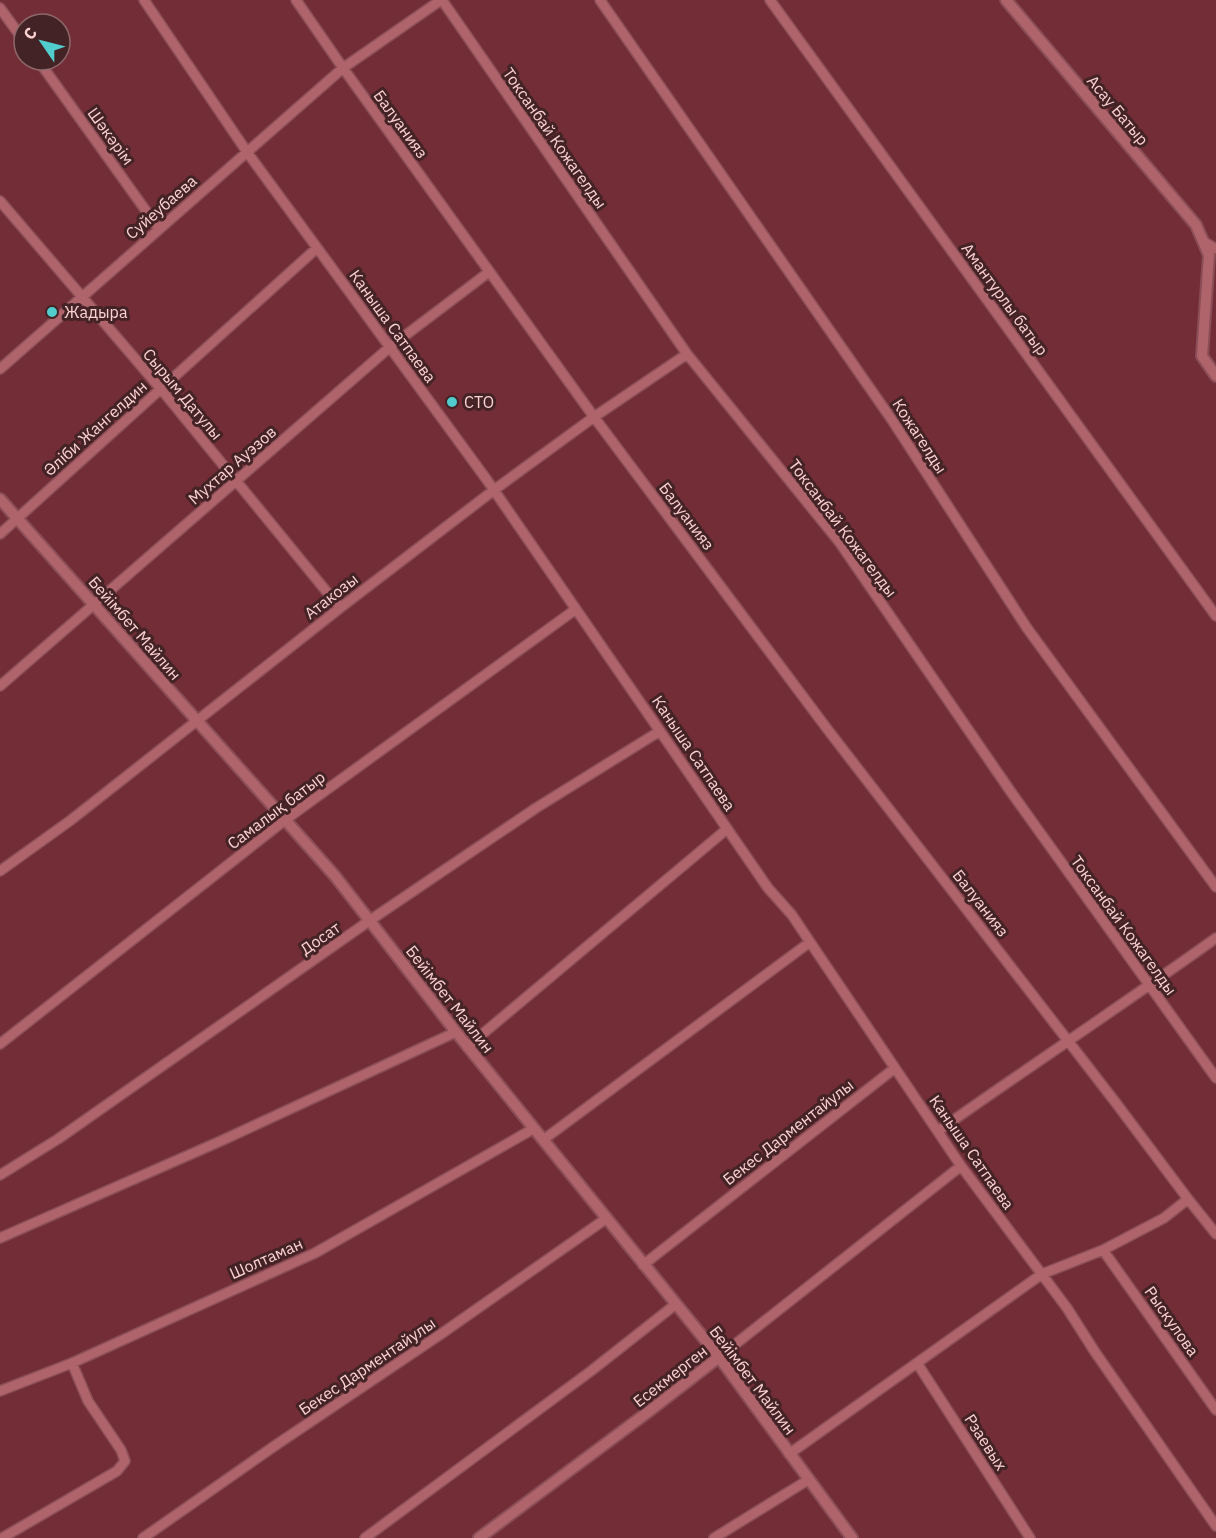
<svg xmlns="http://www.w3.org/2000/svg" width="1216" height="1538" font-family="'IBM Plex Sans',sans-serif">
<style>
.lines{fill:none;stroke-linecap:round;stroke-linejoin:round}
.minor-casing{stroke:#8a4e57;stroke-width:12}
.tertiary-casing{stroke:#8a4e57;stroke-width:14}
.minor{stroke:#af636a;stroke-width:9}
.tertiary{stroke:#af636a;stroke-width:10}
.poi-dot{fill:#52cdcd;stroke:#432325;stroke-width:2}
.labels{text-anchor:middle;stroke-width:6;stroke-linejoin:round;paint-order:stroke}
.street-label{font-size:16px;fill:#fdd2d3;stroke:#432325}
.poi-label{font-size:16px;fill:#fdd2d3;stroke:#432325;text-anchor:start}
</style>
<rect width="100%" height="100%" fill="#722d36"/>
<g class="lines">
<g class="minor-casing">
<path id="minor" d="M144,0L247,152L487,480L768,888L792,915L810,942L961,1166L1067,1308L1095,1352L1216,1526
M296,0L343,68L594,417L828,730L1116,1103L1188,1199L1164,1218L1103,1250L1042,1274L789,1454
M442,0L687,354L840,543L1011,792L1216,1078
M600,0L892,420L1027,628L1216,887
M770,0L1216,616
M0,8L24,41
M38,60L159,229
M0,201L161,389L340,608
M1203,241L1216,249
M0,369L343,68L441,0
M0,534L317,248
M0,686L390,347L489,272
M0,871L71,820L340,608L494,490L594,417L687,354
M0,1044L285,820L576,609
M467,1047L727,829
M938,1131C1030,1066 1124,1004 1216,938
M543,1140L810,942
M0,1175L58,1139L369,921L536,808L660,731
M1188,1199L1216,1234
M0,1238L223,1140L456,1032
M1103,1250L1216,1410
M643,1265L895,1068
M719,1357L961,1166
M917,1363L1030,1538
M0,1391L72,1363L315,1253L533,1129
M2,1538L117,1471L125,1461L121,1450L88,1401L72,1363
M143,1538L273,1447L441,1334L607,1218
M365,1538L591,1371L676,1304
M714,1538L808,1480"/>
</g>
<g class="tertiary-casing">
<path id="tertiary" d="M1006,0L1196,225L1209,255L1202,356L1216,376
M0,499L335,876L456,1032L719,1357L852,1538
M479,1538L648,1412L719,1357"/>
</g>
<use href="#minor" class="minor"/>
<use href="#tertiary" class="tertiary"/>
</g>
<g class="poi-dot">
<circle cx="52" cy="312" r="6"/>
<circle cx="452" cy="402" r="6"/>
</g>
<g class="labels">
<g class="street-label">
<text transform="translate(1118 110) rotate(50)" y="6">Асау Батыр</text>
<text transform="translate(401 124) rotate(54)" y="6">Балуанияз</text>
<text transform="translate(111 136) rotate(54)" y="6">Шәкәрім</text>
<text transform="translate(555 138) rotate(55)" y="6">Токсанбай Кожагелды</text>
<text transform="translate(161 207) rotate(-41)" y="6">Суйеубаева</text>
<text transform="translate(1005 299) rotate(54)" y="6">Амантурлы батыр</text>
<text transform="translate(393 326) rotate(54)" y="6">Каныша Сатпаева</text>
<text transform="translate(183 394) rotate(50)" y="6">Сырым Датулы</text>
<text transform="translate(95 428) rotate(-42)" y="6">Әліби Жангелдин</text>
<text transform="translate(920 436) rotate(57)" y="6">Кожагелды</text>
<text transform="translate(232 465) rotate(-41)" y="6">Мухтар Ауэзов</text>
<text transform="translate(687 516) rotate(53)" y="6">Балуанияз</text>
<text transform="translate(843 528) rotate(53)" y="6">Токсанбай Кожагелды</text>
<text transform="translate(331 596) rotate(-38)" y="6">Атакозы</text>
<text transform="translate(135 628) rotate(49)" y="6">Бейімбет Майлин</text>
<text transform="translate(694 753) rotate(56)" y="6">Каныша Сатпаева</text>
<text transform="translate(276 810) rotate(-37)" y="6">Самалық батыр</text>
<text transform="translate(981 903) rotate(52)" y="6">Балуанияз</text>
<text transform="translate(1124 925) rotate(54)" y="6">Токсанбай Кожагелды</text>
<text transform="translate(320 938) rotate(-35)" y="6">Досат</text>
<text transform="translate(450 999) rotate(52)" y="6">Бейімбет Майлин</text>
<text transform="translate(788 1132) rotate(-38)" y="6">Бекес Дарментайулы</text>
<text transform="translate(972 1152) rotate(55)" y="6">Каныша Сатпаева</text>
<text transform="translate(266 1258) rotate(-24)" y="6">Шолтаман</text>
<text transform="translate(1172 1321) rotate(55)" y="6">Рыскулова</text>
<text transform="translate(367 1366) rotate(-34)" y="6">Бекес Дарментайулы</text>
<text transform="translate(670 1376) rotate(-38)" y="6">Eсекмерген</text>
<text transform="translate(753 1380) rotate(53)" y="6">Бейімбет Майлин</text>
<text transform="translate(986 1442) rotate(57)" y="6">Рзаевых</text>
</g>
<g class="poi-label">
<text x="64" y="318">Жадыра</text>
<text x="464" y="408">CTO</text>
</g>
</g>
<g transform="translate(42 42) rotate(305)"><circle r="28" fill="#432325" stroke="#8d696b" stroke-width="1.5"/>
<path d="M0-4.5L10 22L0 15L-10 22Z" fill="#52cdcd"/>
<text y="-9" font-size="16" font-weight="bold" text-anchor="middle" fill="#fdd2d3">С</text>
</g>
</svg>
